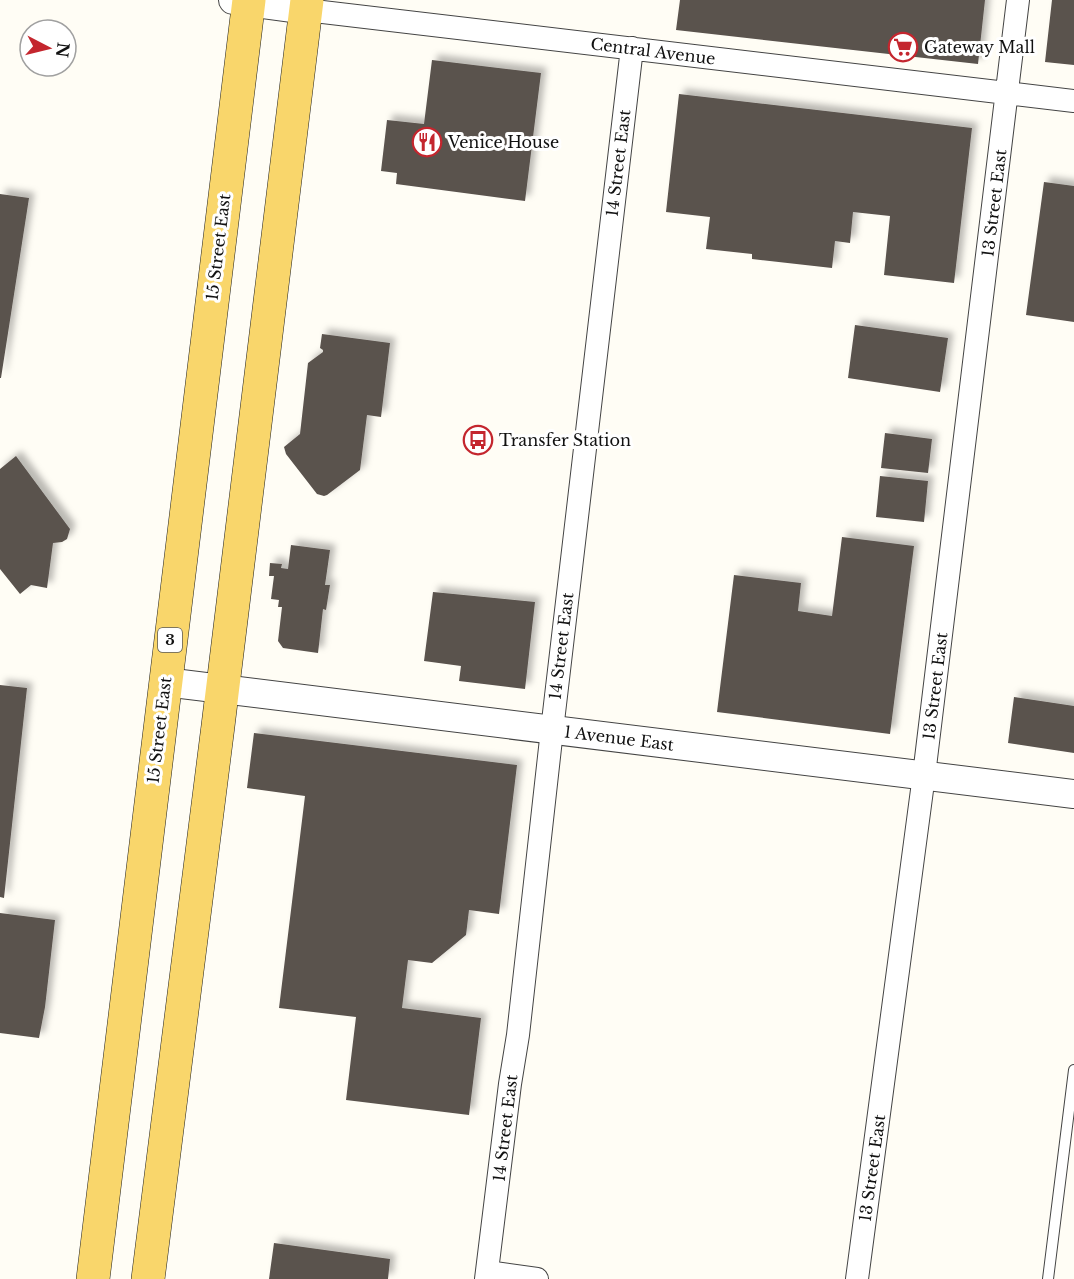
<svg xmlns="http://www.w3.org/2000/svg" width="1074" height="1279" font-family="'Libre Baskerville',serif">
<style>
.building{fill:#5a524d;filter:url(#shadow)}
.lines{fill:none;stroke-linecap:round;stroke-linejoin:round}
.service-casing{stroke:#444;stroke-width:12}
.minor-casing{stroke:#444;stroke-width:24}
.tertiary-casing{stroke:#444;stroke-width:30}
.primary-casing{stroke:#222;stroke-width:34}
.service{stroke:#fff;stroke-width:10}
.minor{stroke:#fff;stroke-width:22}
.tertiary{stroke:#fff;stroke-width:28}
.primary{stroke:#f9d66b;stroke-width:33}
.labels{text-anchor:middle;stroke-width:6;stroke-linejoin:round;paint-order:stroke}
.shield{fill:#fff;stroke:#585858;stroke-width:1.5}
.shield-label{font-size:15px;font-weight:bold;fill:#111}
.poi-label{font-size:16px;fill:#111;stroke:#fff;text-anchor:start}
.street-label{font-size:16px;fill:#111;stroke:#fff}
</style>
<defs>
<filter id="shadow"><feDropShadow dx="5.5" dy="-5.5" stdDeviation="3" flood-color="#0004"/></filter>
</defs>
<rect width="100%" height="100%" fill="#fffdf5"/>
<path class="building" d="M680,0H985L978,64L676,30Z
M1052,0H1074V65L1045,62Z
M432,60L541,73L525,201L396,184L397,173L381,171L387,120L424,124Z
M679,94L972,128L954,283L884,275L890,216L853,212L850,243L835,241L832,268L752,259V254L706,249L710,217L666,212Z
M1044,182L1074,186V322L1026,315Z
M0,194L29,198L1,378H0Z
M855,325L948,338L940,392L848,378Z
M322,334L390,343L381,417L367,415L360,470L327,495L324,496L317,494L286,454L284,447L300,434L308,363L323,352V350L320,348Z
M885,433L932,439L928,473L881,468Z
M16,456L70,529L67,539L62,542L53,543L47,588L31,585L20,594L0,569V469Z
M880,476L928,481L924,522L876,517Z
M842,537L914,546L890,734L717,712L734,575L801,583L798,611L832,616Z
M291,545L330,550L325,585H330L326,610L323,609L318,653L283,648L278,641L282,607H278L279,600L271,599L274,576H269L270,563L282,564L281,568L288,569Z
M433,592L535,602L525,689L459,681L461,666L424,661Z
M0,685L27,688L4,898L0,897Z
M1014,697L1074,706V753L1008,743Z
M254,733L517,765L499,914L469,910L466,935L432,963L408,960L402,1008L481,1018L469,1115L346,1100L356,1017L279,1008L305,796L247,788Z
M0,913L55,920L45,1007L39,1038L0,1033Z
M274,1243L390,1259L388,1279H269Z"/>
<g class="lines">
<g class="service-casing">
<path id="service" d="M1048,1279L1074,1070"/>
</g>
<g class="minor-casing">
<path id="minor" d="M306,10L1074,101
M487,1272L537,1279
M486,1279L510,1084L518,1035L552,730L632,48
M857,1279L924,775L1018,0"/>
</g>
<g class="tertiary-casing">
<path id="tertiary" d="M233,0L306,10
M165,682L1074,794"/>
</g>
<g class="primary-casing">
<path id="primary" d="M93,1279L249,0
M148,1279L218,726L307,0"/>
</g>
<use href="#service" class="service"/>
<use href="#minor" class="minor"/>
<use href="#tertiary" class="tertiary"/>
<use href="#primary" class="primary"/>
</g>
<defs>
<g id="supermarket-ring" transform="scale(1.5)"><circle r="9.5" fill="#fff" stroke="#c4262e" stroke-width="1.5"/><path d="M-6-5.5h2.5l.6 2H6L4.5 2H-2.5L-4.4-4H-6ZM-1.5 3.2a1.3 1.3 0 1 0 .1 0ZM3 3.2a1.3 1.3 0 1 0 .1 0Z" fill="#c4262e"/></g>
<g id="restaurant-ring" transform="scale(1.5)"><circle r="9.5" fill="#fff" stroke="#c4262e" stroke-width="1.5"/><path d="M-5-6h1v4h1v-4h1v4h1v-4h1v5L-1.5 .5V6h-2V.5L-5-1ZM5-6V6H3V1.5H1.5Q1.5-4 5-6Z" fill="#c4262e"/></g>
<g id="bus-ring" transform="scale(1.5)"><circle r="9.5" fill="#fff" stroke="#c4262e" stroke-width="1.5"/><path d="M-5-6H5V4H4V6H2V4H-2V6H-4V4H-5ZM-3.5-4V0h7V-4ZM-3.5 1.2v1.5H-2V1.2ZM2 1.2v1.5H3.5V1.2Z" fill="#c4262e"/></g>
</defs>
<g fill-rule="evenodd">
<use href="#supermarket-ring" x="903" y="47"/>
<use href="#restaurant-ring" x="427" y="142"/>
<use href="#bus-ring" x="478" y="440"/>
</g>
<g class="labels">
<rect class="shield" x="158" y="628" width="24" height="24" rx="4.5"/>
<g class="shield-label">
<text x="170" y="645">3</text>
</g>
<g class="poi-label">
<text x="924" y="53">Gateway Mall</text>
<text x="448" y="148">Venice House</text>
<text x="499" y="446">Transfer Station</text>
</g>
<g class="street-label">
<text transform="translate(653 51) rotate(7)" y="6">Central Avenue</text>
<text transform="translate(618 163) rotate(-83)" y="6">14 Street East</text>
<text transform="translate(994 203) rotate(-83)" y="6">13 Street East</text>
<text transform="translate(218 247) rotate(-83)" y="6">15 Street East</text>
<text transform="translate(561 646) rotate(-83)" y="6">14 Street East</text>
<text transform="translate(935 686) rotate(-83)" y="6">13 Street East</text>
<text transform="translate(159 730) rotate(-83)" y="6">15 Street East</text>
<text transform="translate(619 738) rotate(7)" y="6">1 Avenue East</text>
<text transform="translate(505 1128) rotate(-83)" y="6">14 Street East</text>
<text transform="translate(872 1168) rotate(-82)" y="6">13 Street East</text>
</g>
</g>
<g transform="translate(48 48) rotate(97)"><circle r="28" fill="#ffffff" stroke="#a0a0a0" stroke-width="1.5"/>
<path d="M0-4.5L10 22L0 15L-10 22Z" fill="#c4262e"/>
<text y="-9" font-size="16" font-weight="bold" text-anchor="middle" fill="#111111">N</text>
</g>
</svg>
